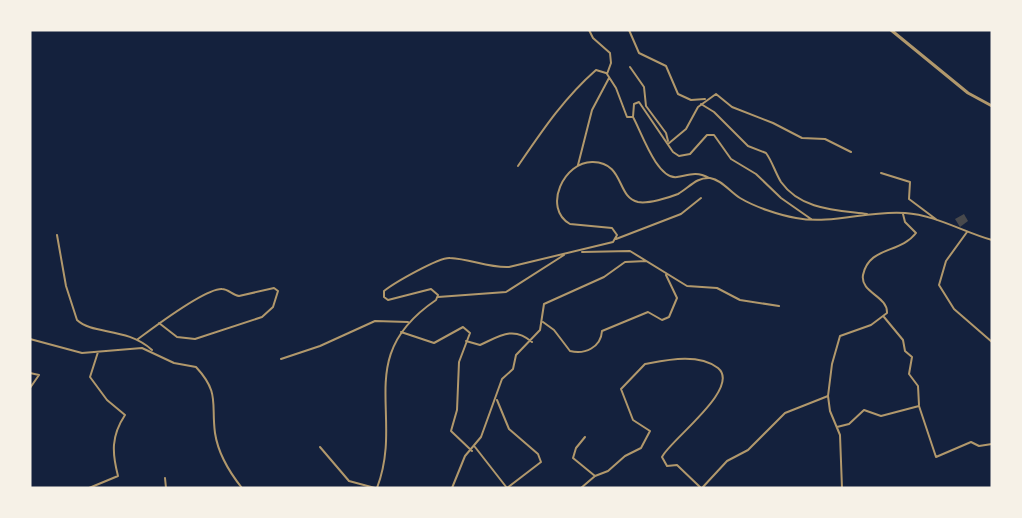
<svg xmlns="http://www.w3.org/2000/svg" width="1022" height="518" font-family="'Playfair Display',serif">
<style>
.building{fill:#48494c}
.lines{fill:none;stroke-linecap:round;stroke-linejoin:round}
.minor{stroke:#b1986c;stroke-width:2}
.tertiary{stroke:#b1986c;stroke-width:3}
</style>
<rect width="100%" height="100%" fill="#14213d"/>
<path class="building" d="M964,214L968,221L960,227L955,219Z"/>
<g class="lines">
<path class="minor" d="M589,30L593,38L610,53L611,63L607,74L616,88L627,117H633L634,104L639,102L673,152L679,156L690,154L707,135H714L731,159L756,174L781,198L811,219
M629,30L639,53L666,66L678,94L691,100L705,99
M630,67L644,87L646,106L666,133L668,141
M701,104L714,112L748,146L766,153C772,161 775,172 781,182C801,210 836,210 867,214
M633,117C641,131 657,180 677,177C689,175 696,171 709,178
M668,144L686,129L698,107L716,94L732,107L773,123L802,138L825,139L851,152
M578,165L592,110L609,78
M518,166C542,131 564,98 596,70L606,73
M881,173L910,182L909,199L937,220
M967,232L946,261L939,285L954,309L992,342
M57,235L66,286L77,320C93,335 127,327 152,350
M616,239L681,214L701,198
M582,252L630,251L687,286L717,288L740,300L779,306
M438,297L506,292L564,255
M884,317L903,340L905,351L912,357L909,374L918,386L919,405
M543,322L554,330L570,351C585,355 601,347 602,331L648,312L662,320L669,317L677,298L666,275
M401,332L434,343L463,327L470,333L459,362L457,410L451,431L472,451
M30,339L82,353L142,348L174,363L196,367C220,393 211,403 215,433C218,453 230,473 242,488
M138,339C153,328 205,288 222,289C228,289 233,295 239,296L274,288L278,291L273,307L262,317L195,339L177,337L159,323
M466,341L480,345C498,337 513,325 532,342
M281,359L320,346L375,321L408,322
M30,373L39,375L30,388
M837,427L849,424L864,410L881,416L919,406L936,457L971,442L979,446L992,444
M320,447L349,481L375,488
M475,447L507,488L541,462L538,454L509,429L497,400
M595,476L608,471L625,456L641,448L650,431L633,420L621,389L645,364C667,360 698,353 718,368C742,388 669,441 662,457L667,466L677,465L701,488
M165,478L166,488
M89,488L118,476C112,453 111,436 125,415L107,400L90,377L98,352
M377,488C405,414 352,357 436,300L438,295L431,289L388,300L384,297V291C394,283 439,257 450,258C471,259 488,268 509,267L613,242L617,235L612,228L570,224C542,208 564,161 593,162C625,163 616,197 638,202C648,204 668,198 678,194C689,188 696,177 710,178C722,180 730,192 740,198C755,207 779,215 796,218C832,225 868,210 905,213C936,215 963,232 992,240
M452,488L465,456L481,437L502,379L513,369L516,355L540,330L544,304L604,277L625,262L646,261
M581,488L595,476L573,458L576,448L585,437
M702,488L727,461L748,450L785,413L828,396
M842,488L840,435L830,411L828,396L832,364L840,336L871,325L887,313C888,296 860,293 863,275C869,246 900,254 916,233L905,222L903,214"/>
<path class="tertiary" d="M891,30L968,93L992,106"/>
</g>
<rect width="1022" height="518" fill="none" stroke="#f6f1e7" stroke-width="63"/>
</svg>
